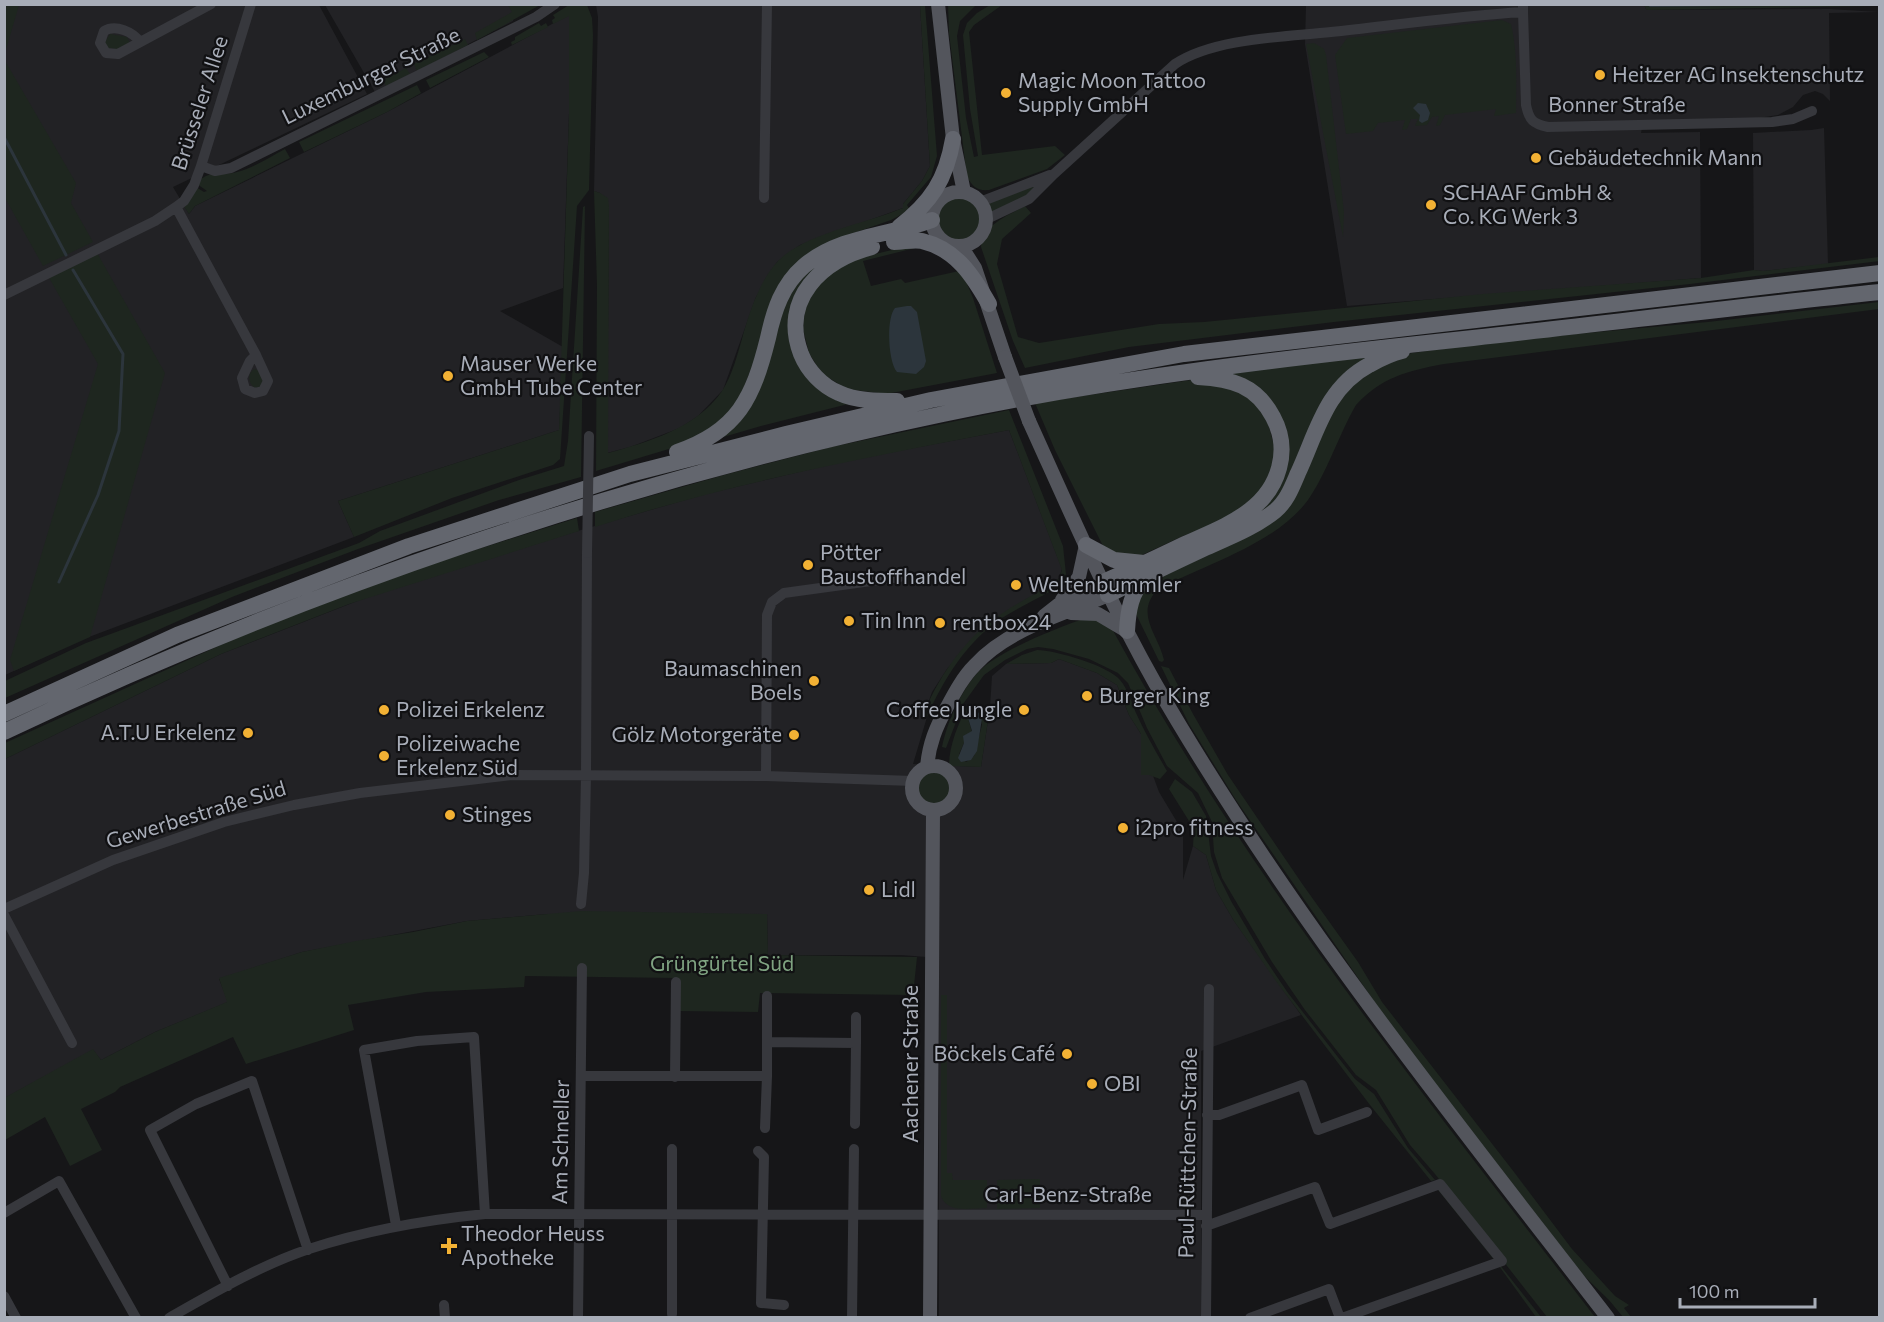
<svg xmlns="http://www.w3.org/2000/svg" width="1884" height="1322" font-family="Commissioner,sans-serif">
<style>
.built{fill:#222225}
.green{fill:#1e261f}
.water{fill:#2c353c}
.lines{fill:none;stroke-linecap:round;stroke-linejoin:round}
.stream{stroke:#2c353c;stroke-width:3}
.minor{stroke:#37383d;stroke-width:10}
.major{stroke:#53555c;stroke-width:14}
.highway{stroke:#63666e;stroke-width:16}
.minor-bridge{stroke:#37383d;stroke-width:10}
.major-bridge{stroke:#53555c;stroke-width:14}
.poi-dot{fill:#f2b134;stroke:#111113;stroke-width:2}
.labels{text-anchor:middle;stroke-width:4.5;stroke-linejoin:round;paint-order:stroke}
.poi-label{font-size:21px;fill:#a8adb8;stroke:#111113;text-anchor:start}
.street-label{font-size:21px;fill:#a8adb8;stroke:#111113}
.park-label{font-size:21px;fill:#7fa381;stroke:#111113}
</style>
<rect width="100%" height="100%" fill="#161618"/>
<path class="built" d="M1644,4L1646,9L1649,10L1829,9L1879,12L1829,13L1830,101L1823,94L1815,91L1803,95L1793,107L1778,115L1759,118L1643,122L1641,133L1700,132L1701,278L1347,306L1305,44L1306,5Z
M4,5H319L367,94L173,187L189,214L195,206L387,112L569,15V114L563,288L500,311L563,347L559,430L338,501L354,537L81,640L5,675Z
M325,5H508L513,11V21L375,92Z
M596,5H920L930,166L922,181L903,204V208L800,245L777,262L756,297L723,390L698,416L680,428L630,447L607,453L609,207L600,193L594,191L598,17Z
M1824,128L1828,264L1763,271L1754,270L1753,133L1811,130Z
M1009,430L1062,569L1059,578L1054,583L988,623L947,669L932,692L925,712L927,717L913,764L981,767L990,707L992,676L1006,664L1051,663L1059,659L1097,673L1117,685L1129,715L1141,734V743L1159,792L1183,832V880L1193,846L1206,855L1216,890L1234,921L1301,1015L1201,1051V1317H939V958L901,955H768L767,914H547L467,921L302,952L219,979L228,1002L155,1032L101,1060L93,1050L5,1098V759L221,654L365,598L574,532L706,494L845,461Z"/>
<path class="green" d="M5,4L19,5L5,53L4,5Z
M1879,4L1880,6L1648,10L1646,9L1644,5Z
M508,5H540L477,40L475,33L512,12Z
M569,5H587L592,18L593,35L589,190L577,206L560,459L553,465L452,498L354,537L338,501L559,430L569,114V16L553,24L552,20L555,18L553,15Z
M920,5H925L937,156L931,177L907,205L910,210L891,220L848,235L810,254L755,358L739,400L714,428L682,445L596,471L597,285L594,191L600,193L608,198L609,207L608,453C648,442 697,428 722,391C732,376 738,353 743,335C750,311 760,280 778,261C804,234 867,223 903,208V204L922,181L930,166Z
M948,5H976L960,21L957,36L966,118L974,157L978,156L970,109L963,35L967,23L977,13L990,5H1002L974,25L969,32L982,155L1055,146L1065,155L1047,169L989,190C977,191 973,187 967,177L949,33Z
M1502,20L1511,24C1518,54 1516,83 1516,113L1494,116L1496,109L1445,115L1440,125L1436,126L1439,116L1432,117L1427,125L1415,126L1418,119H1411L1407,129L1402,130L1405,120L1378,123L1373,131L1346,134L1335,55L1347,38Z
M539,23L541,26L546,23L548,27L512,45L511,42L515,40V37Z
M110,34L127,37L130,43L117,49L107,48L104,43Z
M465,39L468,45L417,71L414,64Z
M1314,43L1324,49L1326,55L1344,212L1343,237L1306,44Z
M484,52L489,57L430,88L426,80Z
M4,59L76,183L71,203L93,242L43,266L5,198Z
M406,68L410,74L386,86L383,80Z
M417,85L421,93L387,112L304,152L299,142Z
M285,149L290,158L195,206L189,214L183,205L196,187L204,192L207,191L197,184C208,168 221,177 237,172C253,168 270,157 285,149Z
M1042,181L1026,196L991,213L988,202Z
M938 219a22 22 0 1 1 44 0a22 22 0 1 1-44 0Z
M585,206L581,477L499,500L358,549L232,597L5,698V681L86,643L359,543L380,531L519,480L564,466L568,441L583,207Z
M1025,206L1031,213L1002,239L997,264L1018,337L1039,343L1159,324L1204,322L1483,294L1701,278L1754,270L1763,271L1879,257L1880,261L1690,284L1334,322L1129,347L1025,368L1013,341L981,247C982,225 1009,215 1025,206Z
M913,245L915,248L863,261L871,286L901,279L905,283L959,271L965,279L973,298L997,373L886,394L847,389L824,375L817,366L809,353L803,329L805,307L823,277L854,259Z
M836,250L803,289L801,362L860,401L761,426L713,440L727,428L792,283Z
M96,251L165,373L90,637L14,671L10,660L98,364L48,276Z
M1879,302V309L1444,364C1407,371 1382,377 1356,405C1339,434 1327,473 1308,500C1277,543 1205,565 1158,589C1134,614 1158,634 1164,660L1162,662L1159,661L1135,612L1141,586L1263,523L1341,391L1385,360L1412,353L1510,340L1708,322Z
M1383,354L1360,366L1275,506L1180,552L1256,512L1286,429L1223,374Z
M254,369L258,370L263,379L261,387L255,388C248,383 247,374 254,369Z
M1198,379L1232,385L1264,409L1277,456L1258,499L1215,525L1183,536L1133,559L1120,557L1103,546L1055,450L1035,403Z
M1009,410L1063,546L1066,574L1059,586L1051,591C1035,600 1018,608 1002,618C967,641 943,680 927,717L925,712C935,682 964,641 990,622C1009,607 1032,596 1054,583L1059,578L1062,570L1009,430C869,457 730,483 595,527V512L724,475L831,447Z
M577,518L579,531L349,604L221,654L5,759V743L269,623L431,564Z
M1086,618L1095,619L1111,627C1246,875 1424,1095 1595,1317H1547L1435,1174L1410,1145L1376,1090L1356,1075L1305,1010L1272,962L1222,878L1214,852L1212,822L1198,793L1167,766L1147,728L1128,683L1118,673L1089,659L1053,649L1038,647L1027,649L1005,660L984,675L963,704L946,748L942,747C947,722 961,691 978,672C1000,650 1057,628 1086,618Z
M1037,650C1055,650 1109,666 1120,680C1128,689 1131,702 1136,713C1145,733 1156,752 1167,771L1160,779L1149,775H1141V734L1129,715L1117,685L1097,673L1059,659L1051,663L1006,664L1022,655Z
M1161,666L1169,668L1193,714L1228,775L1303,885L1358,962L1382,1002L1514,1172L1572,1249L1615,1296L1629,1305L1624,1308L1631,1317H1623L1609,1300L1580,1272L1413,1058L1236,800L1189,724Z
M978,705L990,707L981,767L949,766C949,746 958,723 968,706L970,713L968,718L972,732L964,736V743L959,754L966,762L974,756L982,725Z
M916 788a17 17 0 1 1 34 0a17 17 0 1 1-34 0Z
M1175,779L1192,792L1206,816L1211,856L1217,873L1231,901L1265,959L1288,993L1355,1079L1374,1094L1408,1148L1435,1180L1431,1181L1370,1105L1278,984L1234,921L1216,890L1206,855L1193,846L1194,829L1169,789Z
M581,911L767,914L768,955L917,957L913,995L760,993L758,1012L677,1011L676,978L525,976L524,987L426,992L348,1005L354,1030L246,1064L233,1037L120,1087L115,1092L81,1109L102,1150L70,1166L45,1117L5,1140L4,1098L93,1049L101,1060L155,1032L227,1002L219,978L302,952L356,941L413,932L467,921Z
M941,995H947V1173H952L953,1180H987V1208C971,1208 947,1214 941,1196Z
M1040,1179V1208L997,1209V1180Z
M1440,1189L1541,1317H1536L1499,1266L1438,1190Z"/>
<path class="water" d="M1647,5H1796L1650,7Z
M1418,103L1426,104L1430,113L1428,120L1422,123L1419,121L1420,115L1413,108Z
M907,306H911L917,312L926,361L924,367L916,374L897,372C888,362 886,318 895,308Z
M973,712H978L982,718L977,751L971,760L961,762L958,758L964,743L963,736L972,731L968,718Z"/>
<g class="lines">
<path class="stream" d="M4,137L66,255
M59,582L98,495L119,431L123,354L73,270"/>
<path class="minor" d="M1523,12L1526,105C1529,120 1533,124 1548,127L1772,122L1793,119L1812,111
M140,42C133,32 116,24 104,31L100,43L106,53L118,54L211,4
M201,166L215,171L231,168L536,17L555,4
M764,198L767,4
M980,202L1050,175
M176,207L256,355L250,361L242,378L245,389L255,393L263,391L268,381L256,355
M987,219L1029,199L1054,174L1175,64C1214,38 1285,37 1331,32C1395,25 1459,16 1523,12V4
M4,295L155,221L176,207L184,201L194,185L201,166L251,4
M766,776L767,615L772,602L784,593L900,577
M581,904L584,873L586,775L587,553
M4,909L113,860L224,822L294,805L360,793L512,775L766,776L913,781
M4,915L72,1043
M767,1042L856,1043V1017
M582,1076H767V996
M675,1077L676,982
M1207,1115H1219L1302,1085L1318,1130L1367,1112
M855,1124L856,1043
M765,1128L767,1076
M758,1151L764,1157L761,1303L784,1305
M4,1213L59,1181L136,1318
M396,1225L364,1050L417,1041L474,1037L485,1214
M1206,1226L1315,1187L1330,1224L1440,1184L1502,1261L1342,1318
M228,1286L150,1130L196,1104L252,1081L308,1250
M4,1296L16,1318
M444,1305L445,1318
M672,1314V1149
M169,1318C213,1293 261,1265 309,1249C367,1230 425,1220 485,1214L1206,1215
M578,1318L582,968
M852,1318L854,1149
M1206,1318L1209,989
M1250,1318L1329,1289L1340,1318"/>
<path class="major" d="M938,4L953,139L964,192
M932 219a27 27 0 1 1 54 0a27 27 0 1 1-54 0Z
M961,246L975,268L1005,357
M1029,421C1069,509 1107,598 1155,683C1285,909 1449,1112 1608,1318
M1062,600L1079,577L1086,545
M1071,613L1098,614L1125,630
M1044,616L1058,605L1103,582
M912 788a22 22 0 1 1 44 0a22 22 0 1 1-44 0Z
M927,767C929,744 936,727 947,707C955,692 963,677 975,665C1009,628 1063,615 1108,595
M930,1318L933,811"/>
<path class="highway" d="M899,227C931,202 946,180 953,139
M894,242C903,242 914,239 922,241C956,249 973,276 989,304
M872,247C822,260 780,299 801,354C808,371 822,386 839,393C856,401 878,401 897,401
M677,452C738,431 753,398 768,338C774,310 782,285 804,266C839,236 891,235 932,220
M1086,545L1114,560L1144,563
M1103,582C1131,570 1158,557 1185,544C1207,534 1231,525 1250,510C1279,488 1291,450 1273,417C1256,385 1232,379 1198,377
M1108,595C1139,579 1171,564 1203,549C1227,538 1254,528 1275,511C1287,501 1292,487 1298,473C1317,432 1326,388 1369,365C1380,359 1389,354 1402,351
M1127,631C1128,611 1131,592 1145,578
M4,714L177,635L409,546L630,474L786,434L931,400L1184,354L1880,273
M4,732C301,591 622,481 943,414C1118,377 1295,357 1473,338C1609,323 1744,306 1880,292"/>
<path class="minor-bridge" d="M587,553L589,436"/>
<path class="major-bridge" d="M1005,357L1029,421"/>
</g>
<g class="poi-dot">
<circle cx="1600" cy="75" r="6"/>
<circle cx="1006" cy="93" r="6"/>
<circle cx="1536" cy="158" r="6"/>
<circle cx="1431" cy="205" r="6"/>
<circle cx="448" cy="376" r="6"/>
<circle cx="808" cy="565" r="6"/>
<circle cx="1016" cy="585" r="6"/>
<circle cx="849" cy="621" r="6"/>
<circle cx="940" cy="623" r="6"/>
<circle cx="814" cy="681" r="6"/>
<circle cx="1087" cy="696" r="6"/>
<circle cx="384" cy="710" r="6"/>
<circle cx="1024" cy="710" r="6"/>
<circle cx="248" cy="733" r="6"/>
<circle cx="794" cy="735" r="6"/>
<circle cx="384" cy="756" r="6"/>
<circle cx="450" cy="815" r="6"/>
<circle cx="1123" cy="828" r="6"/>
<circle cx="869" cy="890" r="6"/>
<circle cx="1067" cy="1054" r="6"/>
<circle cx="1092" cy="1084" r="6"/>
<path d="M446 1237h6v6h6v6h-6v6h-6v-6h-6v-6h6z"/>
</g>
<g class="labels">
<g class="poi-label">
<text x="1612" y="82">Heitzer AG Insektenschutz</text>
<text x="1018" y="88">Magic Moon Tattoo<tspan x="1018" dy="24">Supply GmbH</tspan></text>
<text x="1548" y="165">Gebäudetechnik Mann</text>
<text x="1443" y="200">SCHAAF GmbH &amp;<tspan x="1443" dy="24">Co. KG Werk 3</tspan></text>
<text x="460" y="371">Mauser Werke<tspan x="460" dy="24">GmbH Tube Center</tspan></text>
<text x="820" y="560">Pötter<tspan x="820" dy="24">Baustoffhandel</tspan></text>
<text x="1028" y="592">Weltenbummler</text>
<text x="861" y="628">Tin Inn</text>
<text x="952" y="630">rentbox24</text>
<text x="802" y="676" text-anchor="end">Baumaschinen<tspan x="802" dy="24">Boels</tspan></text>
<text x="1099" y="703">Burger King</text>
<text x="396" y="717">Polizei Erkelenz</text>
<text x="1012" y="717" text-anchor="end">Coffee Jungle</text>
<text x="236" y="740" text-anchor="end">A.T.U Erkelenz</text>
<text x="782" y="742" text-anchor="end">Gölz Motorgeräte</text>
<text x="396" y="751">Polizeiwache<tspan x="396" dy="24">Erkelenz Süd</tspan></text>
<text x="462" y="822">Stinges</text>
<text x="1135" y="835">i2pro fitness</text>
<text x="881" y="897">Lidl</text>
<text x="1055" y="1061" text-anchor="end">Böckels Café</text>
<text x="1104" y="1091">OBI</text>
<text x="461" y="1241">Theodor Heuss<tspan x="461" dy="24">Apotheke</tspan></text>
</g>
<g class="street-label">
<text transform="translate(371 76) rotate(-26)" y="7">Luxemburger Straße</text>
<text transform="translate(200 103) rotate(-72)" y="7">Brüsseler Allee</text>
<text x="1617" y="112">Bonner Straße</text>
<text transform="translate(196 815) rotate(-17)" y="7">Gewerbestraße Süd</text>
<text transform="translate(911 1064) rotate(-90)" y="7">Aachener Straße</text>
<text transform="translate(561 1142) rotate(-89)" y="7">Am Schneller</text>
<text transform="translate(1188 1153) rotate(-89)" y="7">Paul-Rüttchen-Straße</text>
<text x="1068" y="1202">Carl-Benz-Straße</text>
</g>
<g class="park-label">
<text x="722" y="971">Grüngürtel Süd</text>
</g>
</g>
<rect width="1884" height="1322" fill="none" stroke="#a8adb8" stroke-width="12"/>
<path d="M1680 1298v9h135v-9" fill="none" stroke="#a8adb8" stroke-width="3"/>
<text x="1689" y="1298" font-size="18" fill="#a8adb8" stroke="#111113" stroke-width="4.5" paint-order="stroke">100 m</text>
</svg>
